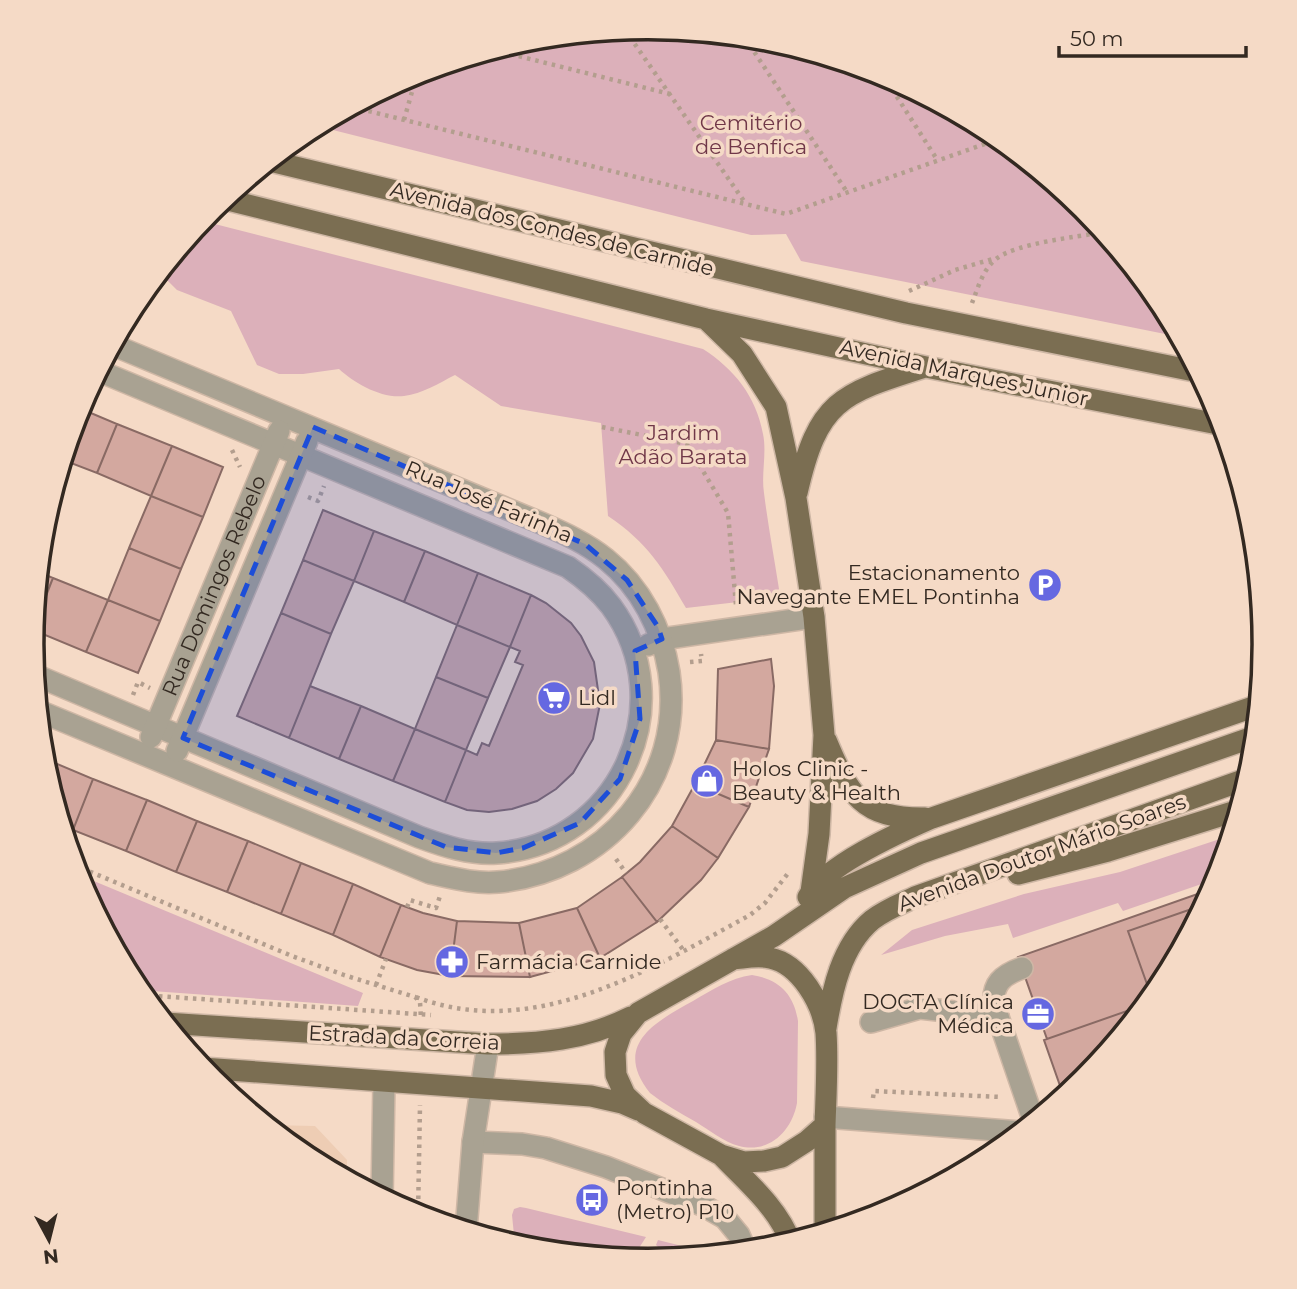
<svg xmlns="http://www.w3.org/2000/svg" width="1297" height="1289" font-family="Montserrat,sans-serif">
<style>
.built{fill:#eecdb4}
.green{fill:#dcb0ba}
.building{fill:#d3a89f;stroke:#896a64;stroke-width:2}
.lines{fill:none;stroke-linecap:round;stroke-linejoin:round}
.minor-casing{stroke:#ceb7a5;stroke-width:24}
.major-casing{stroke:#ceb7a5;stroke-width:24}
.path{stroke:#b39e8e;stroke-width:4.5;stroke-dasharray:3.5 5;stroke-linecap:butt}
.minor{stroke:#a9a292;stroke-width:21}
.major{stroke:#7b6e52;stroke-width:21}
.marked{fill:#1d4ed8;fill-opacity:0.2;stroke:#1d4ed8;stroke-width:5;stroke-dasharray:14 9;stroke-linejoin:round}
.labels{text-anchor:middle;stroke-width:7;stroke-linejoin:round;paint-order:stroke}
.park-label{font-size:21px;fill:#703748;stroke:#f5dac6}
.street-label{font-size:21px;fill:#332921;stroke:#f5dac6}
.poi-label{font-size:21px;fill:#332921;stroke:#f5dac6;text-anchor:start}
.rim{fill:none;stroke:#332921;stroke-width:3.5}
</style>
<rect width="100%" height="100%" fill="#f5dac6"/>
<path class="built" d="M267,1125L315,1126L347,1160V1179L306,1157Z"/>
<path class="green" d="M648,28L769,40L885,75L991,132L1085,209L1161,302L1180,337L801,261L786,234L751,235L317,126L413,75L529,40Z
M203,221L703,349C734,369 756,396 763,434C767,453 761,474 764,493C768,525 774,557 779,589L772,598L686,608C663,568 648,543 608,516L601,423L501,406L455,375C439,383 422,394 404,396C382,399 354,383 339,369L303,374H279L257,365L231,311L177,290L167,280H154Z
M1232,835L1219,878L1123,911L1118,903L1013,938L1008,924L945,936L881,955L912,930L1024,894L1120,872Z
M77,874L363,993L358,1006L138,990Z
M752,975C779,979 794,994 798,1021L797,1103C792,1131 769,1154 739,1146C724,1142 709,1130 696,1122C680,1113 664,1104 650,1093C612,1045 655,1022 693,1001C712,990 730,978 752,975Z
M520,1207L526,1208L646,1237L632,1259L528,1249L515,1245L512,1215L514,1209Z
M658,1240L686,1247L695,1256L663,1259L666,1254L656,1245Z"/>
<path class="building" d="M79,408L117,424L97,473L63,460Z
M117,424L172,446L151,496L97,473Z
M172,446L223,467L203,517L151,496Z
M151,496L203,517L181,569L129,548Z
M323,510L374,531L354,581L303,560Z
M374,531L425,551L404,602L354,581Z
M129,548L181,569L160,621L108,600Z
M425,551L478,573L457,625L404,602Z
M303,560L354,581L331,634L281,613Z
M39,572L53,578L34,624Z
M478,573L531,595L510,647L457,625Z
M53,578L108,600L86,652L33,630Z
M531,595L546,603L571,623L581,636L594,662L600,704L593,739L573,773L556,789L537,801L512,809L489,812L467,810L445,802L466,750L477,755L482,743L489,746L523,665L515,662L520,651L510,647Z
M108,600L160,621L138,673L86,652Z
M281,613L331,634L289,738L237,716Z
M457,625L510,647L488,698L436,677Z
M771,659L774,686L769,749L716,740L718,669Z
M436,677L488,698L466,750L415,729Z
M310,686L361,706L339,759L289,738Z
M361,706L415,729L393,781L339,759Z
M415,729L466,750L445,802L393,781Z
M716,740L769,749L749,807L695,784Z
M43,758L93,779L73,830L62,826Z
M93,779L147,800L126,851L73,830Z
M695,784L749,807L718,858L672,826Z
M147,800L197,821L176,872L126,851Z
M197,821L248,841L227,892L176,872Z
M672,826L718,858L701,880L657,922L622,877L640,862Z
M248,841L301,863L281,914L227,892Z
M301,863L353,884L333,935L281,914Z
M622,877L657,922L600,958L577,908Z
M353,884L401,905L380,957L333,935Z
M1206,891L1209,898L1206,904L1128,931L1152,998L1147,1004L1047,1039L1018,957Z
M1206,904L1161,987L1152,998L1128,931Z
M401,905L423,913L457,921L450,976L417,970L380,957Z
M577,908L600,958L530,977L519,923Z
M457,921L519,923L530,977L450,976Z
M1147,1004L1084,1081L1064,1097L1044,1040Z"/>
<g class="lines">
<g class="minor-casing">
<g id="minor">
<path d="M648,645L662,639L814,617"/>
<path d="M35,675L419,837C444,846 470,855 497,853C619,845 683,704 611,606C599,590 584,578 568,567L99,371"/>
<path d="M39,711L430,873C453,878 475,884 498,882C605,872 685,781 669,672C662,629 641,587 606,559C586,543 564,533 541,523L113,345"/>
<path id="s1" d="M151,737L279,431"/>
<path d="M177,751L307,441"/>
<path d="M1022,968C1002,975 992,984 994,1005L1034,1122"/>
<path d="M871,1022L920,1008L998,1017"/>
<path d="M825,1117L1022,1132"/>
<path d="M473,1142L522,1144L546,1148L606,1167L702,1205L725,1218L739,1235L746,1251"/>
<path d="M382,1198L384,1082"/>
<path d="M466,1230L473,1142L488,1044"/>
</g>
</g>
<g class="major-casing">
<path id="major" d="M270,161L906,313L1199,372
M224,199L706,319L926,367L1223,425
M706,319L742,354L776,407L796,498L814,617L824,735L819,834L811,892
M797,493C818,401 839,394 925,367
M826,740C849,795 862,819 925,818
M1018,874L1108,851L1239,810
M808,897C824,866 900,832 932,818L1259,705
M733,959C745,958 758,955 770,958C800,964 823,1004 826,1033C828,1062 826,1095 825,1125L807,1141L782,1157L764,1161L744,1162L721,1155L644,1113L625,1095L616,1075L615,1052L621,1034L638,1013L774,936L844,888L921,853L1256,736
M165,1023L488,1044C539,1044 585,1040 631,1017
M826,1028C832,991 841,946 872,920C885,910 900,904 915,897L1249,778
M202,1068L591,1096L622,1103L638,1110
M825,1125V1232
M723,1157C748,1183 778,1208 791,1243"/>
</g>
<path class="path" d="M625,30L746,204
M745,38L847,192
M494,50L670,94
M883,75L938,161
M352,107L786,214L999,139
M404,120L417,74
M909,291L955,270L996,258
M972,303C978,288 983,269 996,259C1016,243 1077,237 1104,232
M602,427L687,444L728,513L736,605
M232,450L240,467
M308,497L318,501L324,486
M690,662L702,661L701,654
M133,695L138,682L150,688
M616,859L626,873
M74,865L292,956L344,975L415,997L420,1002L421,1019
M407,907L410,900L436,908L440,896
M660,919L684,951
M376,985L386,959
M142,995L431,1015
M416,997C533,1042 651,969 750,915L765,903L789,872
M873,1098L874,1091L1001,1097
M418,1216L420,1105"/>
<use href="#minor" class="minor"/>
<use href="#major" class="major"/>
</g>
<path class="marked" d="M313,427L585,544L627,580L658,627L662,639L635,651L640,719L620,779L580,823L523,848L496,853L446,847L183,738Z"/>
<defs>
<g id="parking-disc" transform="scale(1.75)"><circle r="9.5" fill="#6568e1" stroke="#f5dac6"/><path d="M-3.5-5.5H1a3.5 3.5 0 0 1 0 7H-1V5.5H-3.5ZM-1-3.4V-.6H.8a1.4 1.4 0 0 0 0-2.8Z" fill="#fff"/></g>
<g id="supermarket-disc" transform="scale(1.75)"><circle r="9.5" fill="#6568e1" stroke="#f5dac6"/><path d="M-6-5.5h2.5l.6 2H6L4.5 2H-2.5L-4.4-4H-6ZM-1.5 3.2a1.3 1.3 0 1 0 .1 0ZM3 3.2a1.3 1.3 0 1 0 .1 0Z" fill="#fff"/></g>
<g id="shop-disc" transform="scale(1.75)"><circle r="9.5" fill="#6568e1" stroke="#f5dac6"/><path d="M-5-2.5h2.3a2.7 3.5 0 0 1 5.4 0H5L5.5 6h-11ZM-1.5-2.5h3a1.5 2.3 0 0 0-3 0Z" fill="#fff"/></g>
<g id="pharmacy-disc" transform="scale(1.75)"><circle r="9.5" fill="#6568e1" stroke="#f5dac6"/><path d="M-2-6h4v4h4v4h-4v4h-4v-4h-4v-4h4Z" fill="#fff"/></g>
<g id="office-disc" transform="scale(1.75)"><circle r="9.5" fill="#6568e1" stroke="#f5dac6"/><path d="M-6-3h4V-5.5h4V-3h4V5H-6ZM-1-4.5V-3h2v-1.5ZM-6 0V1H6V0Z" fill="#fff"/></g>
<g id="bus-disc" transform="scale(1.75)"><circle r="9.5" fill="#6568e1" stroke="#f5dac6"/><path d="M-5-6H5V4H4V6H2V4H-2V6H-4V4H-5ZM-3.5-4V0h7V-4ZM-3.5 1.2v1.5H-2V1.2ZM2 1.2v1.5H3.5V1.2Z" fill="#fff"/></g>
</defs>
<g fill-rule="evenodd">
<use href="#parking-disc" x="1045" y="585"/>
<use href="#supermarket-disc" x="554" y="698"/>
<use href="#shop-disc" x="707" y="781"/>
<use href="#pharmacy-disc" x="452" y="962"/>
<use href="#office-disc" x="1038" y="1014"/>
<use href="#bus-disc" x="592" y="1200"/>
</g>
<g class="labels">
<g class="park-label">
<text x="751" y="130">Cemitério<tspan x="751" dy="24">de Benfica</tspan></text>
<text x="683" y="440">Jardim<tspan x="683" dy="24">Adão Barata</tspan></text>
</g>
<g class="street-label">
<text transform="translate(552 229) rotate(14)" y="7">Avenida dos Condes de Carnide</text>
<text transform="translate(964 373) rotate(12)" y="7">Avenida Marques Junior</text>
<text transform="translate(489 502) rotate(23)" y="7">Rua José Farinha</text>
<text dy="7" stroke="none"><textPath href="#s1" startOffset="164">Rua Domingos Rebelo</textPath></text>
<text transform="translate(1042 853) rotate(-20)" y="7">Avenida Doutor Mário Soares</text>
<text transform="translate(404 1038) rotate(3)" y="7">Estrada da Correia</text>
</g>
<g class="poi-label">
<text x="1020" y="580" text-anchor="end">Estacionamento<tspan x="1020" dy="24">Navegante EMEL Pontinha</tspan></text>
<text x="578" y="705">Lidl</text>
<text x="732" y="776">Holos Clinic -<tspan x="732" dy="24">Beauty &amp; Health</tspan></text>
<text x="476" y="969">Farmácia Carnide</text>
<text x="1014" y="1009" text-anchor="end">DOCTA Clínica<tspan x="1014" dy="24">Médica</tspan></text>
<text x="616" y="1195">Pontinha<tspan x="616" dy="24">(Metro) P10</tspan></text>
</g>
</g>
<path d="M0 0H1297V1289H0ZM44 644a604 604 0 1 1 1208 0a604 604 0 1 1-1208 0Z" fill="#f5dac6" fill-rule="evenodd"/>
<path class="rim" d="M44 644a604 604 0 1 1 1208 0a604 604 0 1 1-1208 0Z"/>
<g transform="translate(49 1240) rotate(173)" stroke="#f5dac6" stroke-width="5" paint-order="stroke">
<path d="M0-5L12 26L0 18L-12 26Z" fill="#332921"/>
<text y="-10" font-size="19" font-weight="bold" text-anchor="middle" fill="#332921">N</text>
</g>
<path d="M1059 46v10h187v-10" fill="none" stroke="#332921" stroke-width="3.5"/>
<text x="1070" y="46" font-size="21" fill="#332921" stroke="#f5dac6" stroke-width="5" paint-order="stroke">50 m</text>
</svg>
